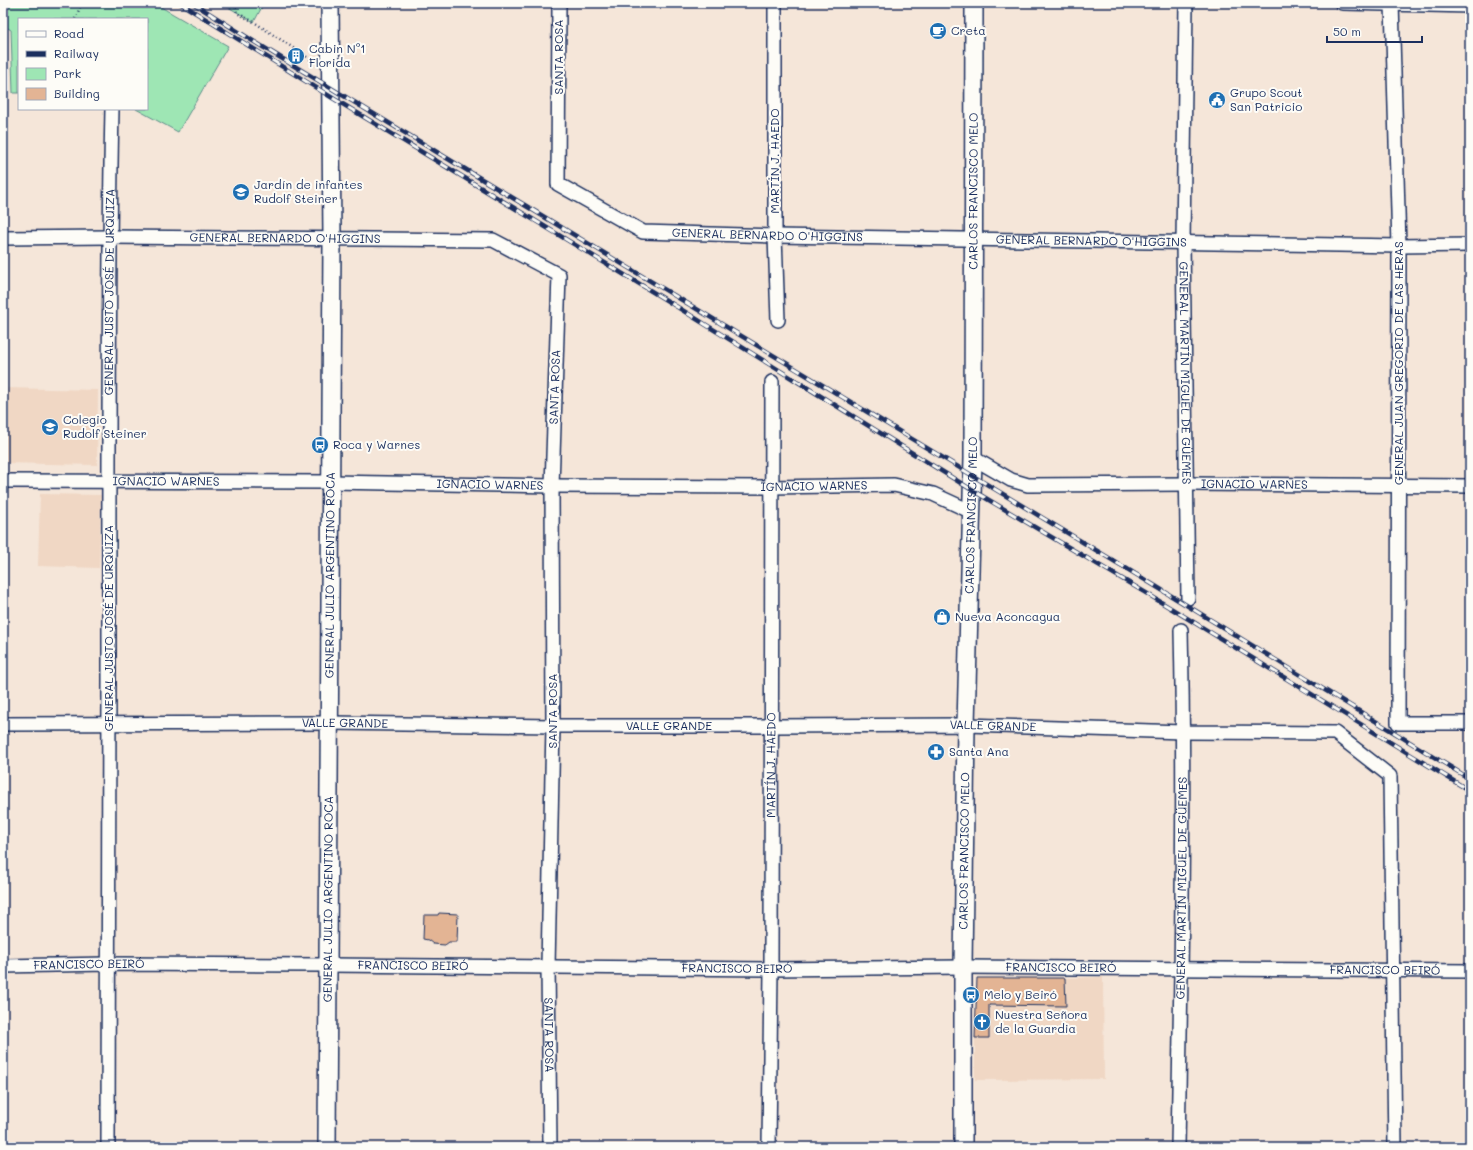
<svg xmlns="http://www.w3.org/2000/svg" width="1473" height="1150" font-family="Mali,sans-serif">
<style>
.built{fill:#f0d7c4}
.green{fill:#9ee6b4;stroke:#5c8a89}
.building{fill:#e3b494;stroke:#1b2f5e}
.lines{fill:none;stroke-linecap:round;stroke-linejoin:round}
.minor-casing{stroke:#1b2f5e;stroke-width:16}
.tertiary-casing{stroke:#1b2f5e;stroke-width:20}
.path{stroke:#1b2f5e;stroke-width:2.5;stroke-dasharray:1 3;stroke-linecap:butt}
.minor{stroke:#fdfcf7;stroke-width:13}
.tertiary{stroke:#fdfcf7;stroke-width:17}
.rail-casing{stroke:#1b2f5e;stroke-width:4.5}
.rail{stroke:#fdfcf7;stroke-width:3;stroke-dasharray:9;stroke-linecap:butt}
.labels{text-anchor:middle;stroke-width:4;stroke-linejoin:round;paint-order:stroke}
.poi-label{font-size:12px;fill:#1b2f5e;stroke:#fdfcf7;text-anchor:start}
.street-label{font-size:12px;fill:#1b2f5e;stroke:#fdfcf7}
</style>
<rect width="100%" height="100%" fill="#f5e6d9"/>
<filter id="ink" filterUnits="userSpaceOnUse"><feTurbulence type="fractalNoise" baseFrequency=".025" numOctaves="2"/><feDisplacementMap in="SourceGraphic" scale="8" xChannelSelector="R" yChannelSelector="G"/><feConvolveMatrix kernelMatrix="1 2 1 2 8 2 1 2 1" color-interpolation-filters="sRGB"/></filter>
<g filter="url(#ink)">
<path class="built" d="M3,388L98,390L97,465L3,463Z
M40,494L101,495L99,568L38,566Z
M1103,977L1104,1079L975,1080V1038H989V1007L995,1005L1066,1006L1065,978Z"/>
<path class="green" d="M3,3H154L228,46L178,132L136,109H147V19H19V93H13L11,30L3,25Z
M221,3H264L254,22Z"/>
<path class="building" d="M439,913L458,914L457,942H449L445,945L433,944L428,940L423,939L424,915H438Z
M977,978H1065L1066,1006L989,1005V1038H975Z"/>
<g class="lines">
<g class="minor-casing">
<g id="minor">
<path id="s1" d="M559,3L558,184L643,232L775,236L1399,246L1470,245"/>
<path d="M775,3V236L778,320"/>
<path id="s2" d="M1186,3L1183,243L1188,598"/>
<path d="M1342,3L1470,6"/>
<path d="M1392,3L1399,246L1398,723H1470"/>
<path id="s3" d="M3,238L109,237L493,240L559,275L552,486L553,726L548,966L550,1147"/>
<path id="s4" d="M973,458L1011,480L1028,485L1187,484L1470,486"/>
<path id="s5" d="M3,481L330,482L552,486L771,487L894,485L933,494L972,512"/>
<path id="s6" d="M3,724L330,723L553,726H772L966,725L1183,732L1335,733L1390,776L1395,1147"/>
<path id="s7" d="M3,966L107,964L328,965L771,969L963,967L1470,971"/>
<path id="s8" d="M108,1147C107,990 109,834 109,678C109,488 108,298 112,109"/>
<path id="s9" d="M769,1147L771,969L772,382"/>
<path id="s10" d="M1178,1147C1181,975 1185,802 1181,630"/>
</g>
</g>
<g class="tertiary-casing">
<g id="tertiary">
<path id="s11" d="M327,1147L332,239L330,3"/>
<path id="s12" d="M963,1147V967L966,725L973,458L974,3"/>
</g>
</g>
<path class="path" d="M235,3L237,13L254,22L316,63
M75,19L82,3"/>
<use href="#minor" class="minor"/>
<use href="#tertiary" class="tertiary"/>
<g class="rail-casing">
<path id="rail" d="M180,3L331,97L666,300L972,490L1146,593L1470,791
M193,3L253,41L1152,584L1470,779"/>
</g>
<use href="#rail" class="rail"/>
</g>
</g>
<defs>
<g id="cafe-disc" transform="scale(0.9)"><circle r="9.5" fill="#1f6fb2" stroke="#fdfcf7"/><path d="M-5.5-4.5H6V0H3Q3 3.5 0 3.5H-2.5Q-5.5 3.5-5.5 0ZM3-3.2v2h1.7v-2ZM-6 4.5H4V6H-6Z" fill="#fff"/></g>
<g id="building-disc" transform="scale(0.9)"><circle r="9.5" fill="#1f6fb2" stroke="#fdfcf7"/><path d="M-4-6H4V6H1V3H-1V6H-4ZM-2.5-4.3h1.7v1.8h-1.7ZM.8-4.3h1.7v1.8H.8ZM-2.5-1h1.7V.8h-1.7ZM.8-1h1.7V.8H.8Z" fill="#fff"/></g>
<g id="civic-disc" transform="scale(0.9)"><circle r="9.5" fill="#1f6fb2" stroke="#fdfcf7"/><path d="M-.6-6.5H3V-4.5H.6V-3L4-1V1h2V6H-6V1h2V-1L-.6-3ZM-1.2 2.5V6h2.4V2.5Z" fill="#fff"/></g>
<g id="school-disc" transform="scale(0.9)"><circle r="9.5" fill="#1f6fb2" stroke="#fdfcf7"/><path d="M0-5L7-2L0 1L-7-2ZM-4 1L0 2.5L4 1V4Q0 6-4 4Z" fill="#fff"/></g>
<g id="bus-disc" transform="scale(0.9)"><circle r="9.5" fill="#1f6fb2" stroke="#fdfcf7"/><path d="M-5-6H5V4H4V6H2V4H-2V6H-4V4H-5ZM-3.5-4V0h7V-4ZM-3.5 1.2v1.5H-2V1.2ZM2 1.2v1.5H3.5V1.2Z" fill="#fff"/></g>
<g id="shop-disc" transform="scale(0.9)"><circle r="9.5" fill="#1f6fb2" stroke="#fdfcf7"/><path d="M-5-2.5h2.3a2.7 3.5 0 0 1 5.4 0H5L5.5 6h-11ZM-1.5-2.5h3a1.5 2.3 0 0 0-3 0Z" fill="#fff"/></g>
<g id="pharmacy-disc" transform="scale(0.9)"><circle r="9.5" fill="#1f6fb2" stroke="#fdfcf7"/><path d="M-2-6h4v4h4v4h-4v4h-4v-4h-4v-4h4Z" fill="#fff"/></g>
<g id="church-disc" transform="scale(0.9)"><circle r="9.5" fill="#1f6fb2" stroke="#fdfcf7"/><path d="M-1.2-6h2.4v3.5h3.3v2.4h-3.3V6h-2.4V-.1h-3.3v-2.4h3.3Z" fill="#fff"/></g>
</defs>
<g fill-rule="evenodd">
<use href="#cafe-disc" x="938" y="31"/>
<use href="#building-disc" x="296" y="56"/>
<use href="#civic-disc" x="1217" y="100"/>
<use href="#school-disc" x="241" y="192"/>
<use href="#school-disc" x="50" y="427"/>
<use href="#bus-disc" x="320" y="445"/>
<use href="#shop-disc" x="942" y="617"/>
<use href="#pharmacy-disc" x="936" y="752"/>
<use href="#bus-disc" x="971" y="995"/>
<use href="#church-disc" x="982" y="1022"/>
</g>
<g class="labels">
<g class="poi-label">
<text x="951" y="35">Creta</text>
<text x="309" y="53">Cabin N°1<tspan x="309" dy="14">Florida</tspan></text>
<text x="1230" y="97">Grupo Scout<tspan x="1230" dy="14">San Patricio</tspan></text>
<text x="254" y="189">Jardín de infantes<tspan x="254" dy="14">Rudolf Steiner</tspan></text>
<text x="63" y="424">Colegio<tspan x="63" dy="14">Rudolf Steiner</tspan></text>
<text x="333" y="449">Roca y Warnes</text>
<text x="955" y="621">Nueva Aconcagua</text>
<text x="949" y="756">Santa Ana</text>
<text x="984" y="999">Melo y Beiró</text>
<text x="995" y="1019">Nuestra Señora<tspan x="995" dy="14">de la Guardia</tspan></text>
</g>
<g class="street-label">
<text transform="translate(559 57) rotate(-90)" y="4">SANTA ROSA</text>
<text transform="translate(775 161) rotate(-90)" y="4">MARTÍN J. HAEDO</text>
<text dy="4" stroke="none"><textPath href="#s12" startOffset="956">CARLOS FRANCISCO MELO</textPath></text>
<text dy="4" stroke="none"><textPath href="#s1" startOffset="403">GENERAL BERNARDO O'HIGGINS</textPath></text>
<text dy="4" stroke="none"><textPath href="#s3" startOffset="282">GENERAL BERNARDO O'HIGGINS</textPath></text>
<text dy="4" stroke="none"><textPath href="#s1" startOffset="727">GENERAL BERNARDO O'HIGGINS</textPath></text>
<text dy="4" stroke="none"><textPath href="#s8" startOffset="855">GENERAL JUSTO JOSÉ DE URQUIZA</textPath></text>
<text transform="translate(1399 363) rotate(-90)" y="4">GENERAL JUAN GREGORIO DE LAS HERAS</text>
<text dy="4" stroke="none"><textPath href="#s2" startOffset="370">GENERAL MARTÍN MIGUEL DE GÜEMES</textPath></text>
<text transform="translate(555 387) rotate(-88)" y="4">SANTA ROSA</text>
<text dy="4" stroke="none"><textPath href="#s5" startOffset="163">IGNACIO WARNES</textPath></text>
<text dy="4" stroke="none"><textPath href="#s4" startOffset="288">IGNACIO WARNES</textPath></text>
<text dy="4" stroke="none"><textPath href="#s5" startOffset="487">IGNACIO WARNES</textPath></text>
<text dy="4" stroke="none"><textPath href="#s5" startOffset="811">IGNACIO WARNES</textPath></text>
<text dy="4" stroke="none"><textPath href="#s12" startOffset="632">CARLOS FRANCISCO MELO</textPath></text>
<text dy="4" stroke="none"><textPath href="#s11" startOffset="572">GENERAL JULIO ARGENTINO ROCA</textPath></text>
<text transform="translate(109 628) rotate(-90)" y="4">GENERAL JUSTO JOSÉ DE URQUIZA</text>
<text transform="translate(553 711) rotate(-90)" y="4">SANTA ROSA</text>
<text dy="4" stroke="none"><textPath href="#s6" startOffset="342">VALLE GRANDE</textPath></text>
<text dy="4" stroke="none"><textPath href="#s6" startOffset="666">VALLE GRANDE</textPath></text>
<text dy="4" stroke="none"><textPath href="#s6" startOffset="990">VALLE GRANDE</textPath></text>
<text dy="4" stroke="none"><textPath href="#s9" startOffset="382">MARTÍN J. HAEDO</textPath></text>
<text dy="4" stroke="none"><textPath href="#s12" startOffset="296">CARLOS FRANCISCO MELO</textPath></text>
<text dy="4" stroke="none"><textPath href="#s10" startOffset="259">GENERAL MARTÍN MIGUEL DE GÜEMES</textPath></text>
<text dy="4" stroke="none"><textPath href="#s11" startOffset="248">GENERAL JULIO ARGENTINO ROCA</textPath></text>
<text dy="4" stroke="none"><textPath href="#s7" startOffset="86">FRANCISCO BEIRÓ</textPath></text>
<text dy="4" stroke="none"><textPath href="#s7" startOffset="410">FRANCISCO BEIRÓ</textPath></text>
<text dy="4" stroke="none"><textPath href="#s7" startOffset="734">FRANCISCO BEIRÓ</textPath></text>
<text dy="4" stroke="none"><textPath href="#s7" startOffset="1058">FRANCISCO BEIRÓ</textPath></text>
<text dy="4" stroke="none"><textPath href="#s7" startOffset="1382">FRANCISCO BEIRÓ</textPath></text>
<text dy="4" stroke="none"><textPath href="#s3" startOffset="1325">SANTA ROSA</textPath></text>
</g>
</g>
<rect width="1473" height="1150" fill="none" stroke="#fdfcf7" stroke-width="16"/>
<rect x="8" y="8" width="1457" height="1134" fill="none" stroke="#1b2f5e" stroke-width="1.5" filter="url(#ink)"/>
<rect x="18" y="18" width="130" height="92" fill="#fdfcf7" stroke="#a3aaba"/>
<rect x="26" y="31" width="20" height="6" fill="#fdfcf7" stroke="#a3aaba"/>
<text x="54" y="38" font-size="12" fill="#1b2f5e">Road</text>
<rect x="26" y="51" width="20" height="6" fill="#1b2f5e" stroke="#a3aaba"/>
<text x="54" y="58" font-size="12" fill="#1b2f5e">Railway</text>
<rect x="26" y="68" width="20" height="12" fill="#9ee6b4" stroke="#a3aaba"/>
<text x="54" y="78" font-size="12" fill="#1b2f5e">Park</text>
<rect x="26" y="88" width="20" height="12" fill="#e3b494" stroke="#a3aaba"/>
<text x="54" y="98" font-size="12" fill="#1b2f5e">Building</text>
<path d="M1327 36v6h95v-6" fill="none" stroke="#1b2f5e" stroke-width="2"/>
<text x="1333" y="36" font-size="12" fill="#1b2f5e" stroke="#fdfcf7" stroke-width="3" paint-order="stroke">50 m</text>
</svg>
